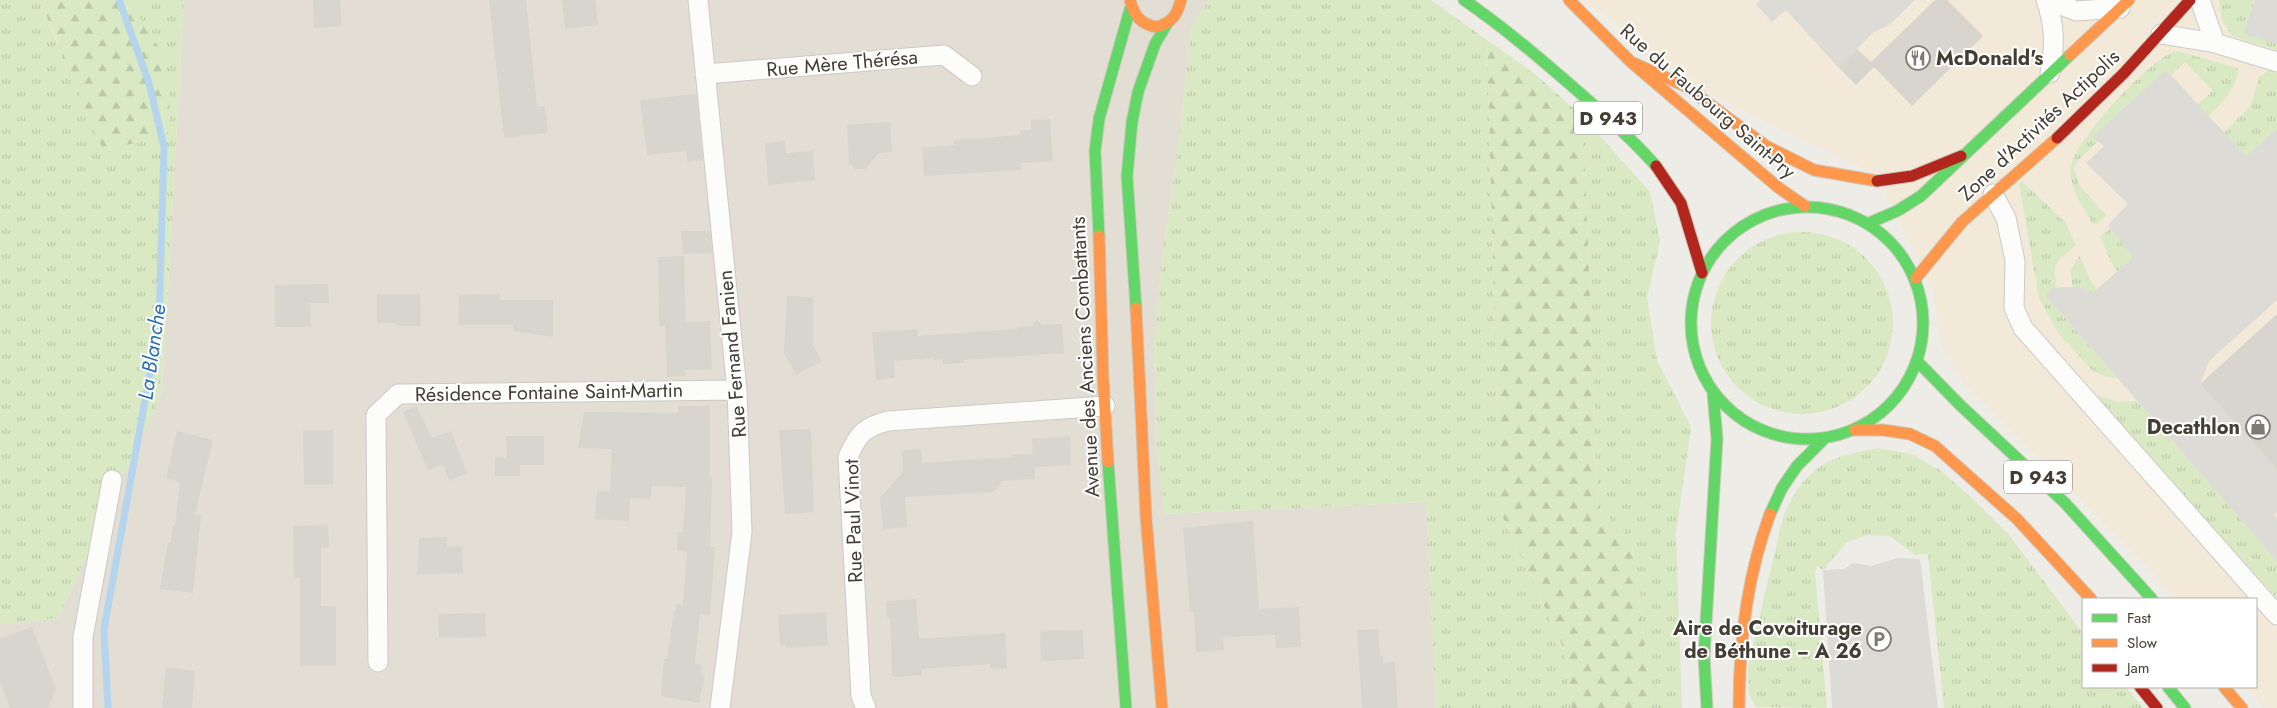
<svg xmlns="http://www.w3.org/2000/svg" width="2277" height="708" font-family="Jost,sans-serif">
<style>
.residential{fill:#e2ded3}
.commercial{fill:#f2e9d8}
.grass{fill:url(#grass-tufts)}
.forest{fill:url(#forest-firs)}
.parking{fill:#dddbd6}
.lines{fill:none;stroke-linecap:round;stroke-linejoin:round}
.stream{stroke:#b5d4ed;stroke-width:7}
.building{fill:#d7d5ce}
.street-casing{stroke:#cccac4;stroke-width:21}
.fast-casing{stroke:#cecabd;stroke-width:13}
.slow-casing{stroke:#cecabd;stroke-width:13}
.jam-casing{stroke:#cecabd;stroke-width:13}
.street{stroke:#fcfcfb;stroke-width:19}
.fast{stroke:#63d668;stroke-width:11}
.slow{stroke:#ff974d;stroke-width:11}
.jam{stroke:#b3261e;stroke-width:11}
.labels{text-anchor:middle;stroke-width:4;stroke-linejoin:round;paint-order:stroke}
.shield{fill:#fff;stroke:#7b7770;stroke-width:1}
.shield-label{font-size:19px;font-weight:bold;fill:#433d33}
.poi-label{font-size:20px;font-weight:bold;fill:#433d33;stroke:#fff;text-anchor:end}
.street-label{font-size:20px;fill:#433d33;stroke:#fff}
.water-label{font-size:21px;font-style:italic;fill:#2b6faf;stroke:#fff}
</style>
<defs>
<pattern id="grass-tufts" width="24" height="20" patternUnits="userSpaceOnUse" patternTransform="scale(1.25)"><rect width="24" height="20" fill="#d9e9c4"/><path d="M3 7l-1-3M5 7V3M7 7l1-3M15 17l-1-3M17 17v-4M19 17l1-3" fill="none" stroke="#bbc9a9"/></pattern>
<pattern id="forest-firs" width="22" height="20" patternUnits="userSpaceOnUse" patternTransform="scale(1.25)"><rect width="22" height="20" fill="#d9e9c4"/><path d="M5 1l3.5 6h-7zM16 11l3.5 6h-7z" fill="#bbc9a9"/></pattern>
</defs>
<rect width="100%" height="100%" fill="#eeece6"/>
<path class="residential" d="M184,0H1209L1191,29L1179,139L1163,250L1154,344L1157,453L1165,514L1426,502L1436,708H0V625L58,618L162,393Z"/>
<path class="commercial" d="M1579,0H2277V708H2264L2246,687H2256V599H2175L2152,572L1965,385L1941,346L1934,290L1876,175L1693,86L1606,15Z"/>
<path class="grass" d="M0,0H40L57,43L130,4L129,0H184L162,393L58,618L0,625Z
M1209,0H1431L1487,40L1497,413V504L1562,645L1572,708H1436L1426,502L1164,514L1157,453L1154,344L1163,250L1179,139L1191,29Z
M2219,0H2255L2243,34L2277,42V50L2232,36L2222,20Z
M2177,51L2238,68C2236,89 2224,102 2208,116L2198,104L2213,91L2185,62L2171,75L2167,70L2093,137L2098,141L2077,162L2074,167L2079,185L2106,215L2097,224L2092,223C2083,207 2068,186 2071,167C2074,141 2153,55 2177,51Z
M2271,69L2277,71V129L2246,156L2224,133L2251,105L2259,77Z
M1583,117L1650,192L1660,241L1647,298L1657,360L1691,427L1676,533L1682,708H1652L1632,540L1598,507Z
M2022,181L2065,222L2076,245C2057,261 2051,262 2057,287L2045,295L2118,379L2104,376L2092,370L2059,334L2039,298L2019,184Z
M2111,228L2133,257L2116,272L2100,237Z
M1711 323a91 91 0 1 1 182 0a91 91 0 1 1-182 0Z
M2080,256L2091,282L2141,338L2079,287H2073L2070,270Z
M2099,396L2119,402L2137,401L2277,561V598L2096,399Z
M1878,448L1911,454L1940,470L1976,502L2009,535L2083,633V687H2126L2143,708H1944L1928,554L1915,555L1890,536L1868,535L1847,542L1823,570L1817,566L1815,572L1827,708L1756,707L1749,694L1748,665L1784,514C1807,466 1827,457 1878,448Z"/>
<path class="forest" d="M40,0H129L159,48L170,98L168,136L103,150Z
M1487,40L1536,75L1583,117L1598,507L1632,540L1652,708H1572L1562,645L1497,504V413Z"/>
<path class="parking" d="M1760,0H1915L1889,25L1874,32L1838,67L1786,10L1772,22L1756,4Z
M2255,0H2277V44L2243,34Z
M2166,70L2246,156L2277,129V300L2209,361L2200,384L2277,469V512L2274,515L2277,518V561L2045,295L2053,288L2066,287H2079L2093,293L2133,257L2108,225L2128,204L2086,163L2104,146L2092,137Z
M1897,558L1920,559L1938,708H1832L1823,570L1844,569L1853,563L1872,566Z"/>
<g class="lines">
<path class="stream" d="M108,708L104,629L159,322L164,147L149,83L119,0"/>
</g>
<path class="building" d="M313,0H340L342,26L314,28Z
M489,0H526L537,106H545L548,133L504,138Z
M562,0H595L598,25L565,29Z
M1935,0H1947L1983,36L1912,106L1874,67L1856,85L1838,67L1857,49L1871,62Z
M696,94L703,160L687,162L686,151L647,155L640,100Z
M1050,119L1053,161L1021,163V170L924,176L922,148L954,145V140L1020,135V131L1031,130V120Z
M890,122L892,152L879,153L865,169H855L849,163L847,125Z
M785,141L786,153L813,151L815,180L768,185L765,143Z
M681,231H710L712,253L683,254Z
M684,256L686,322L710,321L712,369L685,370L686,376L667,377L665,326H659L658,257Z
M328,284L329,303H310L311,327H275V285Z
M377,294H420L421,326H397V323H377Z
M500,294V300H553V337L513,331V325H458L459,295Z
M787,296L813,297V345L822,361L796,375L784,353Z
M2277,314V469L2200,384Z
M1037,320L1042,325L1062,324L1064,353L964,360V363L943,364V359L933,360V358L894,361L895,378L876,380L872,332L917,329L918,336L1017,329V327L1033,326Z
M416,406L432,438L451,431L467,473L449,481L443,464L428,470L403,412Z
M678,406H710V478H712L710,547H715L710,615L700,614L695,663L702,665L701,674L705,675L699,703L661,696L664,659H667L674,611H676V604L683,605L687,552L677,551L678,532H683L686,487L652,486L651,499L630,498L629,521L595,519L597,491L610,492L612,449L578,448L584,412L678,413Z
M811,429L814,512L785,514L779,430Z
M303,430H333V485H304Z
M177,431L213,440L195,514L201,515L193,593L160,589L168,542H171L173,526H175L180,482L166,478Z
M506,436H544V465H520V476H495V457L507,458Z
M1070,436L1071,465L1035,467V479L1001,481V484L994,492L905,497L907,527L883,529L880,498L903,472L902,450L921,449L922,463L1012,457V455L1033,454L1032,439Z
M1253,521L1259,609L1299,607L1301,647L1276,648L1275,635L1223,637L1224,650L1196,652L1194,612H1190L1183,528Z
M328,525L329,547L321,548V606H336V666H300V578H294L293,526Z
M447,537V547L462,546L463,573L417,575L419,538Z
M916,599L919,639L1005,633L1007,668L990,669V664L921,669L922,675L892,677L890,618H887L886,601Z
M826,612L828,645L786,648V645L780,646L778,615Z
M485,613L486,637L439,638L438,614Z
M32,627L56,689L48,708H10L0,681V639Z
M1378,629L1380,656H1383V663L1395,662L1398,708H1362L1357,630Z
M1083,630L1084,659L1041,661L1040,631Z
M166,667L195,671L192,708H162Z"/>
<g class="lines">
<g class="street-casing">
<path id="street" d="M698,0L737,390L742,532L720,708
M2046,0C2055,25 2055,47 2050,73
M2049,0L2076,11L2120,8
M2200,0L2215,43
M2161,34L2215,43L2277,62
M705,74L944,55L972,76
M1993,194L2006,218L2015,261L2014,308L2023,328L2277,615
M378,662L376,415L398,394L737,390
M83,708V637L112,480
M866,708L861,696L848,457C858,434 864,427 888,421L1105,406"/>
</g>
<g class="fast-casing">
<path id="fast" d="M1464,0C1505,28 1543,61 1581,94C1607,117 1633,140 1656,166
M1691 323a116 116 0 1 1 232 0a116 116 0 1 1-232 0Z
M1869,223L1897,211L1921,196L2070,55
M1099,236L1095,151L1099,119L1130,9
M1136,308L1127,176L1132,122L1138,92L1155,44L1167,24
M1918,362L1960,405L2065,503L2152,599
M1108,462L1126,708
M1770,514L1782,488L1797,466L1824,439
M2168,687L2185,708
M1707,708L1704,656L1717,439L1713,393"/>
</g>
<g class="slow-casing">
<path id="slow" d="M1130,0C1134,15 1140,24 1156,27C1172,23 1177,15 1181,0
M1569,0L1631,62L1779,188L1805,206
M2070,55L2129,0
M1631,62L1685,86L1766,146L1814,170L1877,181
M1099,236L1103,376L1108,462
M1916,278L1962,222L2057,138
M1136,308L1146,517L1162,708
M1855,430H1883L1910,434L1935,446L2017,519L2091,599
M2224,687L2242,708
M1739,708C1739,643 1747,576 1770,514"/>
</g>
<g class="jam-casing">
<path id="jam" d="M2057,138L2124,73L2190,0
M1656,166L1681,203L1702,273
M1877,181L1912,176L1961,156
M2140,687L2157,708"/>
</g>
<use href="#street" class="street"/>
<use href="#fast" class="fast"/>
<use href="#slow" class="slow"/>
<use href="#jam" class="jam"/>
</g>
<defs>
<g id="restaurant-ring" transform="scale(1.25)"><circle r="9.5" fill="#fff" stroke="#7f7a72" stroke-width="1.5"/><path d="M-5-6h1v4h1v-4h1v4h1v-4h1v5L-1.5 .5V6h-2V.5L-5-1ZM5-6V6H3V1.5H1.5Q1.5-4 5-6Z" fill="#7f7a72"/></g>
<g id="shop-ring" transform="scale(1.25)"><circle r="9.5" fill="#fff" stroke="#7f7a72" stroke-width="1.5"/><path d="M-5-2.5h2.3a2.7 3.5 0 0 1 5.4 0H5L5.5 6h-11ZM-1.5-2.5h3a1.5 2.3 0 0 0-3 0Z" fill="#7f7a72"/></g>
<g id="parking-ring" transform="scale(1.25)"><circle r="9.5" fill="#fff" stroke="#7f7a72" stroke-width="1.5"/><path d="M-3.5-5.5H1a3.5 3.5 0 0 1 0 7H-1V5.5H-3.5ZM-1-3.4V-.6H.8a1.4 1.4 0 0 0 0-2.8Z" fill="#7f7a72"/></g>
</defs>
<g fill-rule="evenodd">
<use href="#restaurant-ring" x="1918" y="58"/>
<use href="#shop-ring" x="2258" y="427"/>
<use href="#parking-ring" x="1879" y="639"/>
</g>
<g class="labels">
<g class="shield">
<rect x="1574" y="101.5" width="68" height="33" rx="4"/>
<rect x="2004" y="460.5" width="68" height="33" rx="4"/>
</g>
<g class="shield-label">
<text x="1608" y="125">D 943</text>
<text x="2038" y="484">D 943</text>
</g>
<g class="poi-label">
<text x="1936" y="65" text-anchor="start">McDonald's</text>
<text x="2240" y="434">Decathlon</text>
<text x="1862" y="635">Aire de Covoiturage<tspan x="1862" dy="23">de Béthune − A 26</tspan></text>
</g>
<g class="street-label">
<text transform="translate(842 63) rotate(-5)" y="7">Rue Mère Thérésa</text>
<text transform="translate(1708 101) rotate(41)" y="7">Rue du Faubourg Saint-Pry</text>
<text transform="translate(2039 125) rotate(-43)" y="7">Zone d'Activités Actipolis</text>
<text transform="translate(732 354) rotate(-95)" y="7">Rue Fernand Fanien</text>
<text transform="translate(1085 357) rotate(-93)" y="7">Avenue des Anciens Combattants</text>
<text transform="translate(549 392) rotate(-1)" y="7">Résidence Fontaine Saint-Martin</text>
<text transform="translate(853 521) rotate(-92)" y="7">Rue Paul Vinot</text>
</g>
<g class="water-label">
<text transform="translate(152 352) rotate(-82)" y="7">La Blanche</text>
</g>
</g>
<rect x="2082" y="598" width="175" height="90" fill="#ffffff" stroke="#b4b1ad"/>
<rect x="2092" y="614" width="25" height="8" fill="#63d668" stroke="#b4b1ad"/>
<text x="2127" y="623" font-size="15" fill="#433d33">Fast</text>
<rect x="2092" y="639" width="25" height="8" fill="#ff974d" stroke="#b4b1ad"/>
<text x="2127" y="648" font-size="15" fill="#433d33">Slow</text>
<rect x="2092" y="664" width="25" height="8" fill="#b3261e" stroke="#b4b1ad"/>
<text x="2127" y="673" font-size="15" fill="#433d33">Jam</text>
</svg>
